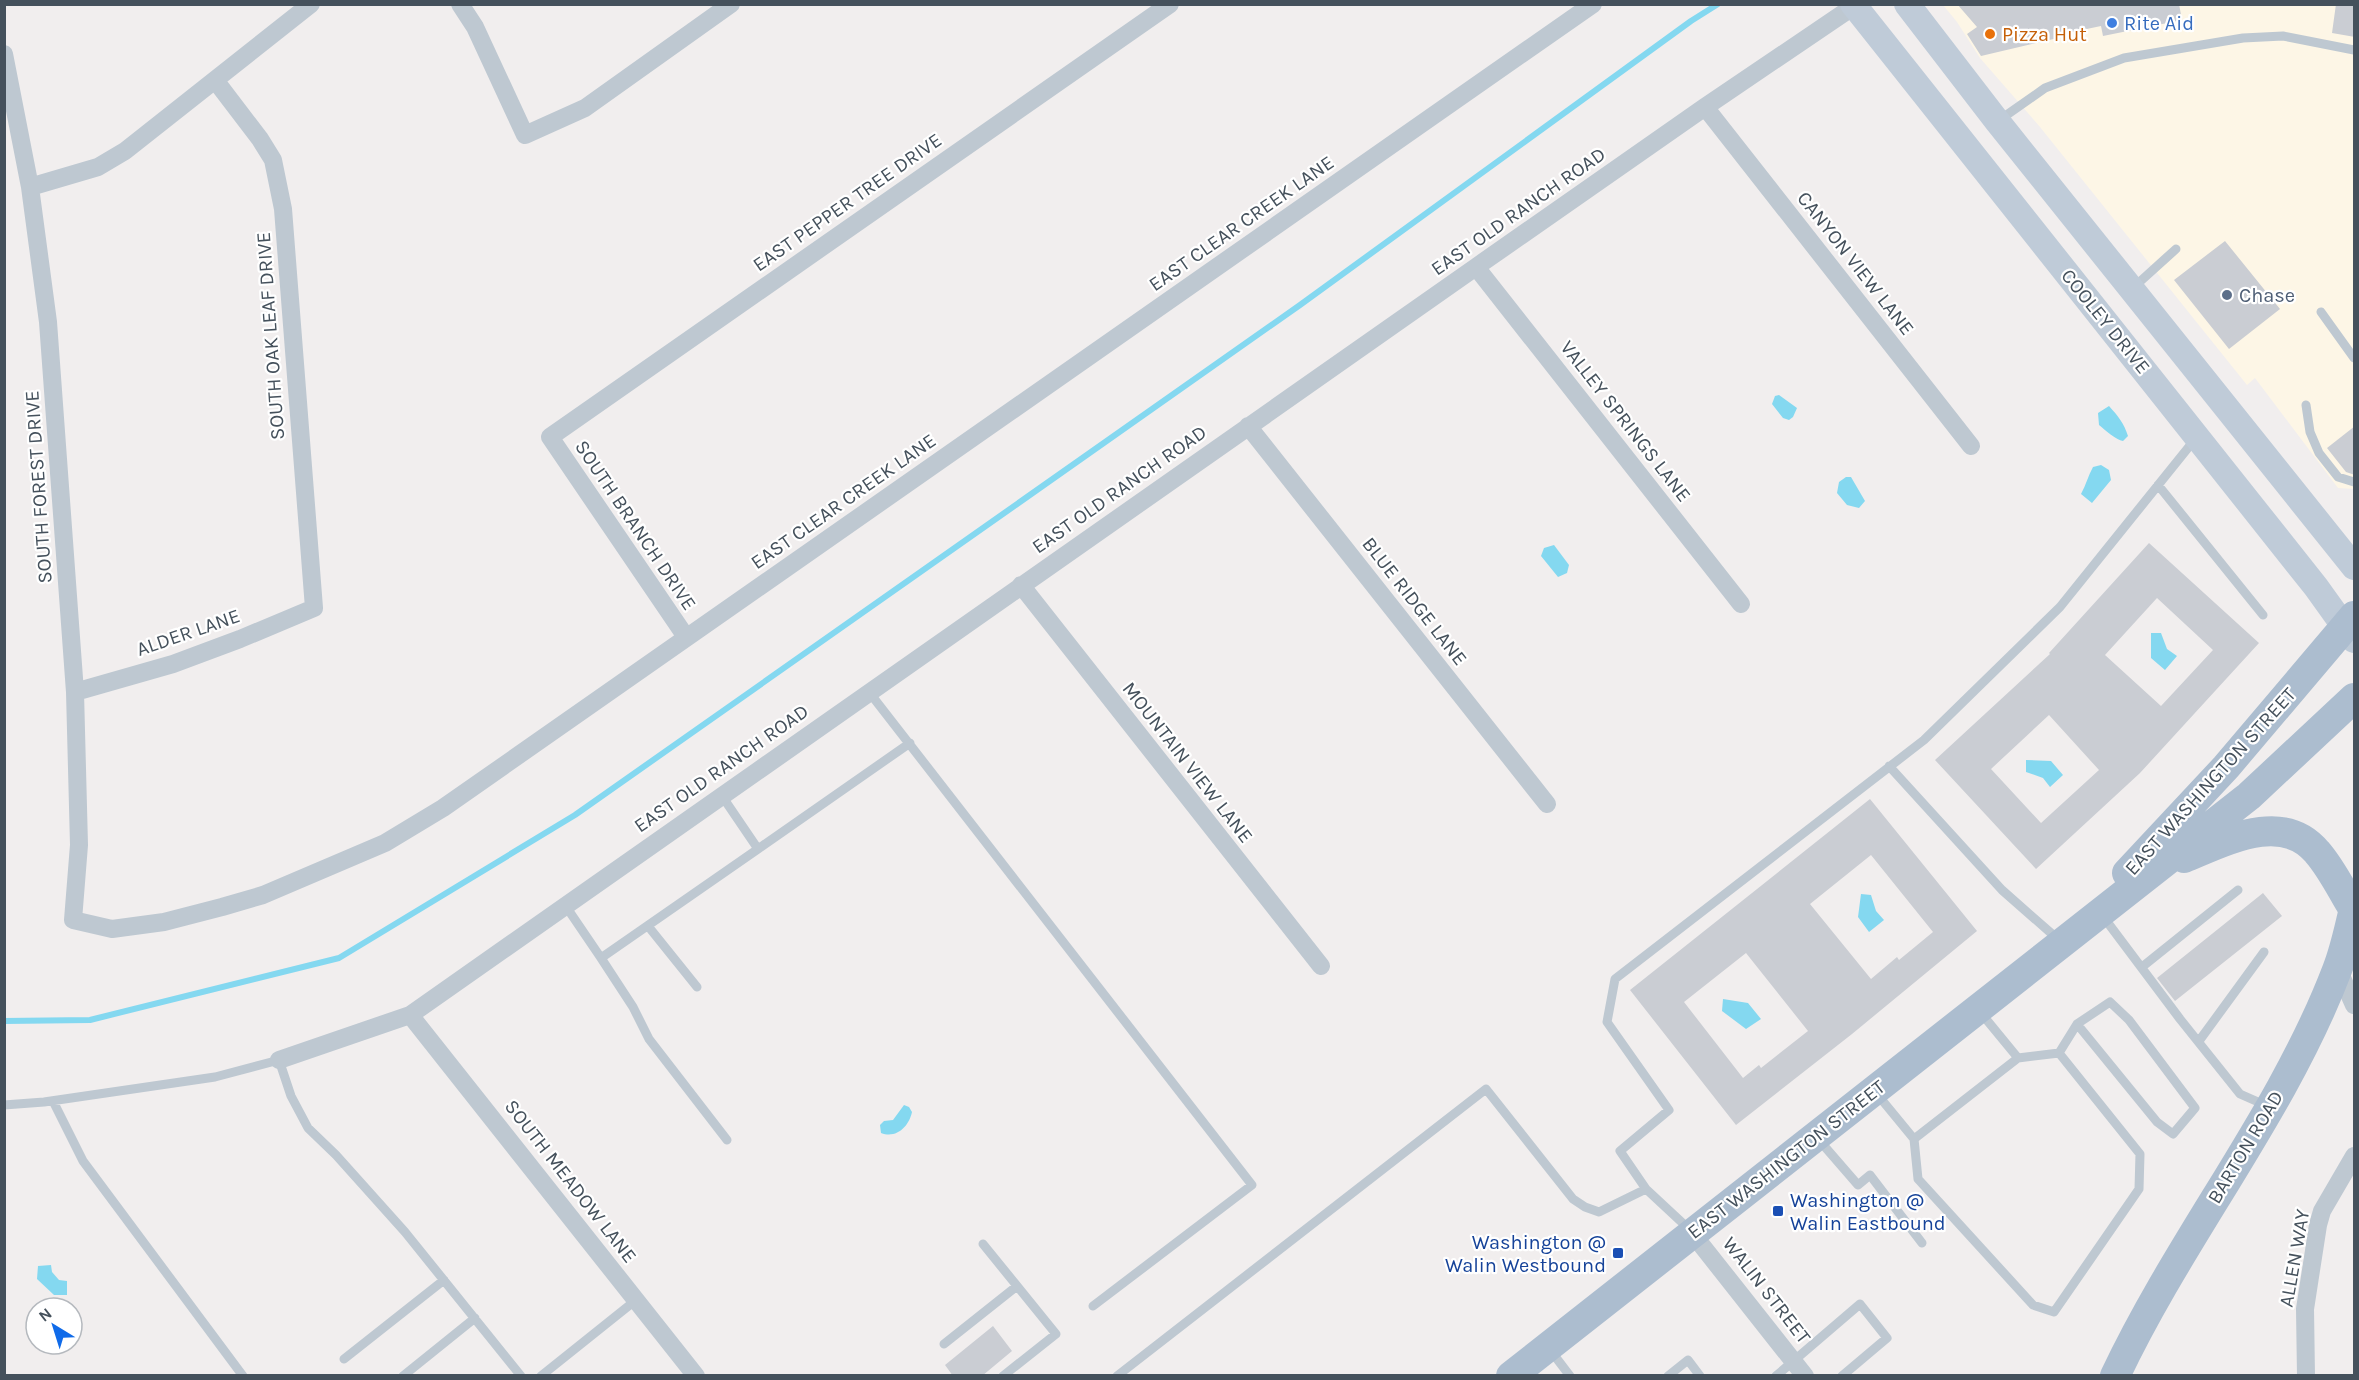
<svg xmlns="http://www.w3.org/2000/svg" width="2359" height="1380" font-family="Karla,sans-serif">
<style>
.commercial{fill:#fdf6e6}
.water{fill:#84d8f0}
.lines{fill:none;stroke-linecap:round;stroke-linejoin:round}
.stream{stroke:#84d8f0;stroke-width:6}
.building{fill:#cacdd3;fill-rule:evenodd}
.lane{stroke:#bec8d1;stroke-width:9}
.street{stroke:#bec8d1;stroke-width:18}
.secondary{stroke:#bfcbd8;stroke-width:26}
.primary{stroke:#acbdcf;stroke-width:30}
.shop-dot{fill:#3f7fe0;stroke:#fff;stroke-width:2}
.food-dot{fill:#e8710a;stroke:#fff;stroke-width:2}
.service-dot{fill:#5c6f8a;stroke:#fff;stroke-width:2}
.transit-dot{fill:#1a4fb4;stroke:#fff;stroke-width:2}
.labels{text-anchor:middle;stroke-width:4.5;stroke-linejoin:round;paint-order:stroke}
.shop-label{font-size:20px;fill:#366cbe;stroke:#fff;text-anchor:start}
.food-label{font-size:20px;fill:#c56008;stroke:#fff;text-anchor:start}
.street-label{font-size:20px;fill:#45515c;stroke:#fff}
.service-label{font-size:20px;fill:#4e5e75;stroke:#fff;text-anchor:start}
.transit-label{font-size:20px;fill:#164399;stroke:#fff;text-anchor:start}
</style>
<rect width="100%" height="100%" fill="#f1eeee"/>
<path class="commercial" d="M1943,5H2354V489L2338,488L2255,378L2247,385L2040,127L1980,58L1957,22Z"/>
<path class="water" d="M1779,395L1797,408L1793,417L1789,420L1783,418L1772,404L1775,396Z
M2109,406C2118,416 2124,423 2128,436L2123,441C2116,440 2105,430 2099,425L2098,413Z
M2101,465L2109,470L2111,480L2092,503L2081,494C2086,485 2088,476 2093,467Z
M1846,477H1851L1865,501L1859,508L1847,505L1837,493L1839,482Z
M1554,545L1569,565L1567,573L1558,577L1541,556L1544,548Z
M2151,633H2161L2167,649L2177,656L2165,670L2151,658Z
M2026,760L2051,761L2063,775L2050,787L2043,778L2026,772Z
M1861,894L1871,895L1876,911L1884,920L1869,932L1858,917Z
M1723,999L1748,1003L1761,1019L1746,1029L1722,1011Z
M904,1105L909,1107L912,1112C909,1126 897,1139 881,1133L880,1125L884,1121L893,1120Z
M51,1265L52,1272L59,1280L67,1281V1295H54L37,1279L38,1266Z"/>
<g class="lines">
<path class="stream" d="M4,1021L90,1020L339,958L575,815L1300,305L1691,21L1718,4"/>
</g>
<path class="building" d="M1957,4H2179L2182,20L2103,36L2101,26L2058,35V38L1981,56L1967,34L1977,27Z
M2336,4H2355V37L2332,33Z
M2225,241L2280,309L2229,349L2174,280Z
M2355,426V475L2346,472L2327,448Z
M2149,543L2259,643L2140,773L2036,869L1935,760L2050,654L2049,653ZM2157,598L2213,650L2161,706L2105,655ZM2049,715L2099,770L2041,823L1991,769Z
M1870,799L1977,931L1852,1034L1736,1125L1630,990ZM1871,855L1933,932L1899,960L1897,957L1871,979L1810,904ZM1746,953L1808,1031L1761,1068L1759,1065L1743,1078L1684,1002Z
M2263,893L2282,916L2175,1001L2157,978Z
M993,1326L1012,1351L982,1376H953L945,1365Z"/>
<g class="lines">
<path class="lane" d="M1998,121L2045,88L2124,58L2243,38L2283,36L2354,50
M2134,287L2176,249
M2321,312L2354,358
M2306,405L2310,432L2319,453L2338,477L2354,482
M2158,485L2263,615
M869,692L1252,1185L1093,1306
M1889,766L2002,890L2060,941
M722,796L758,849L910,743
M565,905L601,958
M2102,915L2180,1019L2240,1094L2265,1105
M648,926L697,987
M2142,967L2238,890
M1981,1013L2018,1058L2059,1053
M2199,1041L2264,952
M1877,1094L1914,1139L1918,1179L2033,1305L2054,1312L2139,1189L2140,1154L2059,1053L2077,1024L2110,1002L2129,1020L2195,1108L2173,1134L2157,1122L2077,1024
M53,1101L83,1161L243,1376
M4,1105L44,1102L215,1077L279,1060L291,1096L308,1128L336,1155L405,1232L521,1376
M1914,1139L2018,1058
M727,1140L649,1039L633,1007L601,958L758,849
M1819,1140L1858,1185L1870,1175L1922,1243
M1646,1189L1620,1151L1669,1110L1607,1022L1615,979L1924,740L2060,607L2196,438
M983,1244L1056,1334L1003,1376
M944,1344L1017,1286
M1551,1351L1570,1376
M344,1359L444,1280
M403,1376L475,1318
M541,1376L636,1300
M1117,1376L1486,1089L1573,1199L1585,1207L1599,1212L1646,1189L1689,1229
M1668,1376L1688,1360L1700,1376
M1776,1376L1860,1304L1887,1338L1842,1376"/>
<path class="street" d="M460,4L475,27L525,135L585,108L731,4
M4,54L30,187L48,322L75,692L79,845L73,920L112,929L164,922L222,907L263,895L385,843L443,808L1593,4
M1705,107L1971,446
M30,187L98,167L125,151L311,4
M1476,267L1741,604
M1248,426L1547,804
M1021,585L1321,966
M686,637L550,437L1170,4
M75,692L173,664L240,639L314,608L283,209L273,160L260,139L215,80
M2338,969L2354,1005
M410,1015L696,1376
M279,1060L410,1015L1476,267L1705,107L1857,4
M1692,1233L1805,1376
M2306,1376L2305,1309L2318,1225L2322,1211L2354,1156"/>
<path class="secondary" d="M1853,4L2316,587L2354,640
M1907,4L1997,121L2354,567"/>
<path class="primary" d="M2184,858C2224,842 2282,810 2317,852C2332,869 2342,891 2354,910
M2127,873L2226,767L2354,616
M1511,1376L2249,796L2354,698
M2115,1376C2181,1236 2282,1114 2337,970C2345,950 2349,929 2354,909"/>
</g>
<circle class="shop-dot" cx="2112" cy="23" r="6"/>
<circle class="food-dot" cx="1990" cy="34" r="6"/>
<circle class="service-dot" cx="2227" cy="295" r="6"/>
<g class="transit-dot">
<rect x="1772" y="1205" width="12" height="12" rx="3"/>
<rect x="1612" y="1247" width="12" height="12" rx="3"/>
</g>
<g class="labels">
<g class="shop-label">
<text x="2124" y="30">Rite Aid</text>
</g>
<g class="food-label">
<text x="2002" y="41">Pizza Hut</text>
</g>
<g class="street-label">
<text transform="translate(847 202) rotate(-35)" y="7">EAST PEPPER TREE DRIVE</text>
<text transform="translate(1518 211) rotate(-35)" y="7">EAST OLD RANCH ROAD</text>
<text transform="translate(1241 223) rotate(-35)" y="7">EAST CLEAR CREEK LANE</text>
<text transform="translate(1856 263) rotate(52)" y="7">CANYON VIEW LANE</text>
<text transform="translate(2106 321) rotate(51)" y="7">COOLEY DRIVE</text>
<text transform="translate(270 336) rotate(-94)" y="7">SOUTH OAK LEAF DRIVE</text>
<text transform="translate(1626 421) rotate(52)" y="7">VALLEY SPRINGS LANE</text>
<text transform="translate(38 487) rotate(-94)" y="7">SOUTH FOREST DRIVE</text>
<text transform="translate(1119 489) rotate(-35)" y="7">EAST OLD RANCH ROAD</text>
<text transform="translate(843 501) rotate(-35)" y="7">EAST CLEAR CREEK LANE</text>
<text transform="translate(636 525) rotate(56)" y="7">SOUTH BRANCH DRIVE</text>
<text transform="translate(1415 601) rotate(52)" y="7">BLUE RIDGE LANE</text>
<text transform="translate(188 632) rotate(-19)" y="7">ALDER LANE</text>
<text transform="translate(1188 762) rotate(52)" y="7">MOUNTAIN VIEW LANE</text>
<text transform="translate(721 768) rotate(-35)" y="7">EAST OLD RANCH ROAD</text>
<text transform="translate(2210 781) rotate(-48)" y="7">EAST WASHINGTON STREET</text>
<text transform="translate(2245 1147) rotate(-59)" y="7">BARTON ROAD</text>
<text transform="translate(1786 1159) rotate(-38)" y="7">EAST WASHINGTON STREET</text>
<text transform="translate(571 1181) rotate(52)" y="7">SOUTH MEADOW LANE</text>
<text transform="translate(2294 1258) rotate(-80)" y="7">ALLEN WAY</text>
<text transform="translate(1767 1290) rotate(52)" y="7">WALIN STREET</text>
</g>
<g class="service-label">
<text x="2239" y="302">Chase</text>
</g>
<g class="transit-label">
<text x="1790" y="1207">Washington @<tspan x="1790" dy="23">Walin Eastbound</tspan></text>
<text x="1606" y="1249" text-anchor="end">Washington @<tspan x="1606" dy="23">Walin Westbound</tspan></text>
</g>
</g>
<rect width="2359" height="1380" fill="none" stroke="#45515c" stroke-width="12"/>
<g transform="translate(54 1326) rotate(322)"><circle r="28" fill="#ffffff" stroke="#b5b9be" stroke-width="1.5"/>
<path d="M0-4.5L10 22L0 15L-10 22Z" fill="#106be9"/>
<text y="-9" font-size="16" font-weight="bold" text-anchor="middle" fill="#45515c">N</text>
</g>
</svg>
